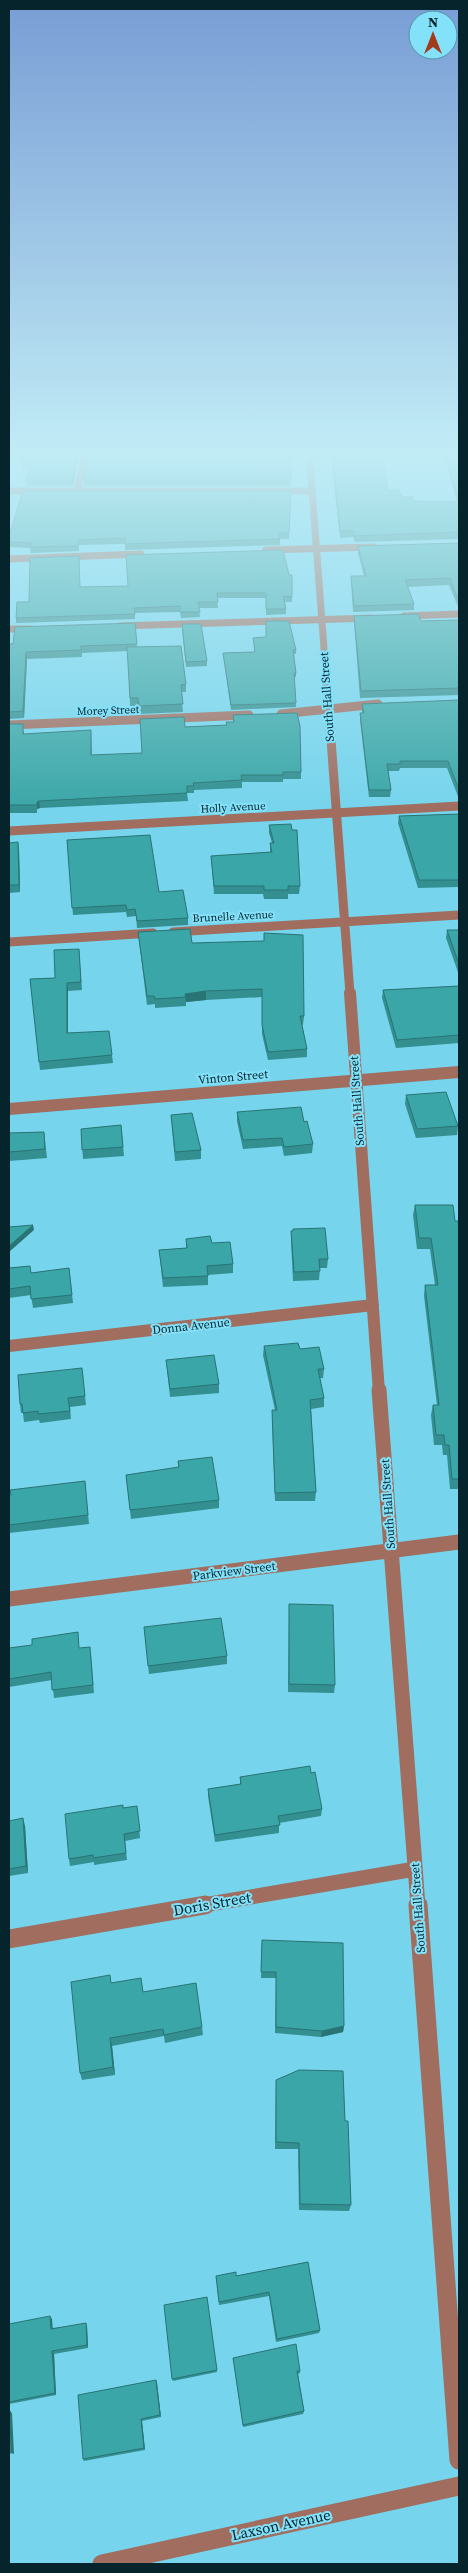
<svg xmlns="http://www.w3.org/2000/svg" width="468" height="2573" font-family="'Source Serif 4',serif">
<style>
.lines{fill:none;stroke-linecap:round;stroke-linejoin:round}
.minor-far4{stroke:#a06d5f;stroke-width:7}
.minor-far3{stroke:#a06d5f;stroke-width:9}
.minor-far2{stroke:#a06d5f;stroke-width:12}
.minor-far1{stroke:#a06d5f;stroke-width:15}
.minor{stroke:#a06d5f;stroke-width:19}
.wall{fill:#338f90;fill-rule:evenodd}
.shaded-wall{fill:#297475}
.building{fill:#3ba6a7;stroke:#297475}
.labels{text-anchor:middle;stroke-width:4;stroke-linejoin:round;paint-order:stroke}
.far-street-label{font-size:11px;fill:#05242b;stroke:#83e1fa}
.street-label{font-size:12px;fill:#05242b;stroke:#83e1fa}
.near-street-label{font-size:15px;fill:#05242b;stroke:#83e1fa}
</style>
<rect width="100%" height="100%" fill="#76d4ec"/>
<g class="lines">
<path class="minor-far4" d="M309,450L327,688
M9,491H313
M77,491L86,450
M266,550L374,547
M9,559L141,554
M404,616L459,614
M119,626L371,618
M9,629H31"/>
<path class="minor-far3" d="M327,686L350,994
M281,714L378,704
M9,725L249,715
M9,831L459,806
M173,932L459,915
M9,942L153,933"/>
<path class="minor-far2" d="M350,993L379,1392
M9,1109L459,1072
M9,1346L373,1305"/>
<path class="minor-far1" d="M379,1390L418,1906
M9,1599L459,1542
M198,1906L415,1869"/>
<path class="minor" d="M418,1905L459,2460
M9,1939L205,1905
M102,2564L459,2486"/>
</g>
<path class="wall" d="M80,450L73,486H27L26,480L30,470H23L22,464Z
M327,450H459V539L355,542L353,537L340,538L331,458H327ZM382,456H444L457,502L413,501L388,490Z
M284,458H291V486H84L83,480Z
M291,491L289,539H280V545L125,550V544L79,545V551L31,553L30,548L9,547V536Z
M459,543V609L449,585L408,587L414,604V610L353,612L351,582V576H364L358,553V546Z
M292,575V602H285L286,609V614L266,615V598H217L218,608H199L200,617L181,618L180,612L135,613V619L16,623V618L29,602L80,587L128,586Z
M354,616L421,621L459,620V695L360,698L354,623Z
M135,623L137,647L186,684V692H181L183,712L139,714V706H130L128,651L82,653V657L27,659L24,718L9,719V644Z
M182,629L207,661V666L186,667Z
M253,638L296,650V654H294L296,673V677H294L296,707L231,710L223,653L255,652Z
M459,700V799L447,768H400L399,771H388L391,790L390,797H369L360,720V713H362V704Z
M233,715L301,772V779H283V782H242V788L194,790V793H187L188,801L40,808L37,809V813H9V724L24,731V734L91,730L92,755L142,753L185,727L226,725L233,722Z
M459,814V887L418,888L398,823L399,816Z
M269,825L300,886L299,894H288V899H264L263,894H214L211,856L270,852V843H272L269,833Z
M67,840L159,892L188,918V925L137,928L136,916L127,917L126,912L73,915Z
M9,843L19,849L20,892L9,893Z
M447,930H459V975L446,938Z
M138,932L192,943L304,1016L303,1025H302L307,1049V1057L268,1060L262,1034V997L206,1000L186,1002V1006L155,1008V1004L147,1005Z
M79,949L82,990L68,991V1033L112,1055L113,1063L40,1070L30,979L55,978Z
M459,986V1043L396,1048L382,998L383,990Z
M406,1095L458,1126L457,1135L416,1138L405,1104Z
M237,1112L304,1122L313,1144L312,1153L284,1156L282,1146L243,1149L237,1121Z
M171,1115L201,1150V1159L175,1161Z
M121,1125L124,1156L83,1159L81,1129Z
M44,1132L47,1158L9,1161V1133Z
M415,1205L455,1221H459V1489H450L447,1455H443L442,1445H434L431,1415L433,1405H437L424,1296L425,1285H435L430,1249H417L413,1215Z
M291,1231L328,1259L327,1268H320L319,1280L293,1281L291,1240Z
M186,1239L212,1243L233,1264V1273L208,1275V1285L163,1287L159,1250L186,1248Z
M30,1266L31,1273L69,1268L73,1303L33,1308L31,1295L9,1298V1268Z
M264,1346L300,1349L324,1369L323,1378H320L324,1398V1407L311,1409L316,1492L315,1501H275L272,1419V1410H275L263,1355Z
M166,1360L219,1384V1393L170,1397Z
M82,1368L86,1405L70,1407L71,1419L40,1423L39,1420L24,1422L23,1413H21L20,1404Z
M178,1461L219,1500V1508L131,1519L126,1475L178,1468Z
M85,1481L89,1524L9,1533V1495Z
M289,1604L335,1685L334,1693L288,1692Z
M144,1627L227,1656V1664L149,1674Z
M9,1648H80L91,1655L94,1693L54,1698L52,1680L9,1687Z
M311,1773L322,1809L321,1816L279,1823V1833L215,1842L208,1796V1789L240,1784V1777Z
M137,1806L140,1838L125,1841L127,1860L94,1865V1862L70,1866L69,1859L123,1808Z
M9,1821L25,1826L28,1873L9,1876Z
M262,1940L344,2026L343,2032L321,2037L275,2033L276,1978H261Z
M111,1983L143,1992L202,2027L203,2035L165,2043L164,2036L112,2046L115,2075L82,2080L80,2073Z
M276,2080L345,2121L351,2205L349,2211L299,2210L298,2149H275Z
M308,2262L320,2330L319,2333L276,2342L269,2296L219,2305L216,2276H236Z
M207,2297L217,2372L173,2381L172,2379Z
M52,2319V2328L87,2326L88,2348L54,2354L56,2395L9,2404V2324Z
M233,2358L300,2371V2373L298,2374L304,2411L303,2414L243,2427Z
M156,2380L161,2417L142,2421L145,2450L84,2461L83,2459Z"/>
<path class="shaded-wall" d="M79,450H80L73,486L72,480Z
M26,652L27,659L24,718L23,711Z
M39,801L40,808L37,809V813V802Z
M18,842L19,849L20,892L19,885Z
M67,983L68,991V1041L67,1033Z
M206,991V1000L186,1002L185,994Z
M33,1225L34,1230L9,1252V1246Z
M23,1818L25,1826L28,1873L26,1866Z
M344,2026L343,2032L321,2037L322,2031Z
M110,2038L112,2046L115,2075L113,2067Z
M50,2316L52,2319L53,2332L51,2329Z
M86,2323L87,2326L88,2348L87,2345Z
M52,2351L54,2354L56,2395L55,2393Z
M156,2380L157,2382L161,2417L160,2415Z
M10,2411L12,2413L14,2454L11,2453Z
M141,2419L142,2421L145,2450L144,2448Z"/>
<path class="building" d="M26,450H79L72,480H26L32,464H22Z
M90,450H284V458H291V480H83Z
M327,450H385H381L388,490H398L403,497H413V501L459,502V532L355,536L354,531H340L332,452H327Z
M444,450H459V500Z
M23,491H291L289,533H279L280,539L125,544V538L78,540V546L30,547L31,543L9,542V536Z
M459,543V602L450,578L405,580L414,604L354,606L351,576H366L358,546Z
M283,550L289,575H292V597L283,596L286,609H266V593H217L218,602H198L200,612H180V606L134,608L135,614L16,618L17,602H29L30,558L79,556L80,587L128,586L126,555Z
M418,614L421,621L459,620V688L361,691L354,616Z
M266,621H289L296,650H293L296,673H294L296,703L231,705L223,653L255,652L253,638L266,637Z
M135,623L137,644L81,646V650L26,652L23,711L9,712V644H13L15,627Z
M182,624H201L207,661L186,662Z
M181,646L186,684L181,685L183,704L139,706L138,698H130L127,647Z
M459,700V790L448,761H400V764H387L391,790H369L360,713H364L362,704Z
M297,713L300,726L301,772H283V775H241L242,780L193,783L194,786H187V793L39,801L37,802V805H9V724H23V734L91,730V755L142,753L140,719L184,717L185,727L227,725L226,722H234L233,715Z
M459,814V880H419L399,816Z
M291,824L292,830H297L300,886H288V890H264V886H214L211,856L272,852L270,843H274L269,825Z
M150,835L159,892L183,890L188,918L137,921L135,909L127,910L126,905L72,908L67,840Z
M18,842L19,885H9V843Z
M190,929L192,943L264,941V933L303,935L304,1016H300L307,1049L268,1052L262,1025V989L206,991L185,994L186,997L155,999L154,996H147L138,932Z
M447,930H459V964Z
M79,949L81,982L67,983V1033L109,1031L112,1055L39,1062L30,979L55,978L54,950Z
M459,986V1035L397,1040L383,990Z
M446,1092L458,1126L417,1129L406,1095Z
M301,1107L304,1122L307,1121L313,1144L284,1147L282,1138L243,1140L237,1112Z
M192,1113L201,1150L175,1152L171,1115Z
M121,1125L123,1147L82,1150L81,1129Z
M44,1132L45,1149L9,1152V1133Z
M415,1205H453L455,1221H459V1479H452L449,1445H445L444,1435H436L433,1405H439L425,1285H438L431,1238H419Z
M33,1225L9,1246V1227Z
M325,1228L328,1259H319L320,1271L294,1272L291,1231H293V1229Z
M210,1236L212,1243L230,1242L233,1264L207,1266L208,1276L163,1278L159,1250L187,1248L186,1239Z
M30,1266L31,1273L69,1268L72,1295L31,1299L30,1286L9,1289V1268Z
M298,1343L300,1349L319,1347L324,1369H318L324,1398L310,1400L316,1492L275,1493L272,1410H277L264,1346Z
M214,1355L219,1384L170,1389L166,1360Z
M82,1368L85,1396L68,1398L70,1411L38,1414V1411L23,1413L22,1404H20L18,1375Z
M212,1457L219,1500L130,1510L126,1475L179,1467L178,1461Z
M85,1481L88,1515L9,1525V1495H11L10,1490Z
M289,1604L333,1605L335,1685L289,1684Z
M221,1618L227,1656L148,1666L144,1627Z
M78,1632L79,1648L90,1647L93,1685L52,1690L51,1672L9,1679V1648L32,1645V1639Z
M310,1766L311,1773L315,1772L322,1809L278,1816L280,1825L215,1835L208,1789L241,1784L240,1777Z
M123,1805V1808L137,1806L140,1831L124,1834L126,1853L93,1858V1855L69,1859L65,1814Z
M23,1818L26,1866L9,1869V1821Z
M262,1940L343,1943L344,2026L322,2031L276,2027V1972H261Z
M110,1975L111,1983L141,1978L143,1992L196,1983L202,2027L164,2035L163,2029L110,2038L113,2067L80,2073L71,1982Z
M299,2070L343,2071L345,2121H348L351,2205L300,2204L299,2143L276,2142V2080Z
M308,2262L320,2330L277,2339L269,2292L219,2302L216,2276L236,2272V2276Z
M207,2297L217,2370L172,2379L164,2305Z
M50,2316L51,2329L86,2323L87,2345L52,2351L55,2393L9,2402V2324Z
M296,2344L300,2371H297L304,2411L243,2425L233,2358Z
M156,2380L160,2415L141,2419L144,2448L83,2459L78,2395Z
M9,2411H10L11,2453H9Z"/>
<linearGradient id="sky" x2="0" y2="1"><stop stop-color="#789dd5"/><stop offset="0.56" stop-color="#c1ecf6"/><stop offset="1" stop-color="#c1ecf6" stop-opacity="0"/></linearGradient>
<rect width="468" height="810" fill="url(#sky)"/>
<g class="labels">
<g class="far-street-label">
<text transform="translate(108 710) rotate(-2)" y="4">Morey Street</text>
<text transform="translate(233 807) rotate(-3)" y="4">Holly Avenue</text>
<text transform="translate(233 916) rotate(-3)" y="4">Brunelle Avenue</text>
</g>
<g class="street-label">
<text transform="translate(327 697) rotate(-94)" y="4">South Hall Street</text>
<text transform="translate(233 1077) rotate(-5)" y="4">Vinton Street</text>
<text transform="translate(357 1101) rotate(-94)" y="4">South Hall Street</text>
<text transform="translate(191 1326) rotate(-6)" y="4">Donna Avenue</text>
<text transform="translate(388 1504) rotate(-94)" y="4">South Hall Street</text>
<text transform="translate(234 1571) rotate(-7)" y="4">Parkview Street</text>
<text transform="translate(418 1908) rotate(-94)" y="4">South Hall Street</text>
</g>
<g class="near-street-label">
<text transform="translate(212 1904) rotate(-10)" y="5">Doris Street</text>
<text transform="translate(281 2525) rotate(-12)" y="5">Laxson Avenue</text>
</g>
</g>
<rect width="468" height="2573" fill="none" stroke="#05242b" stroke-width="20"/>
<g transform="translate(433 35)"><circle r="24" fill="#83e1fa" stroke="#5195a7"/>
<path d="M0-4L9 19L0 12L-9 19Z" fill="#a23b1b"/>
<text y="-8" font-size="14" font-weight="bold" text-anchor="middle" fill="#05242b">N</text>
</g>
</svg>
